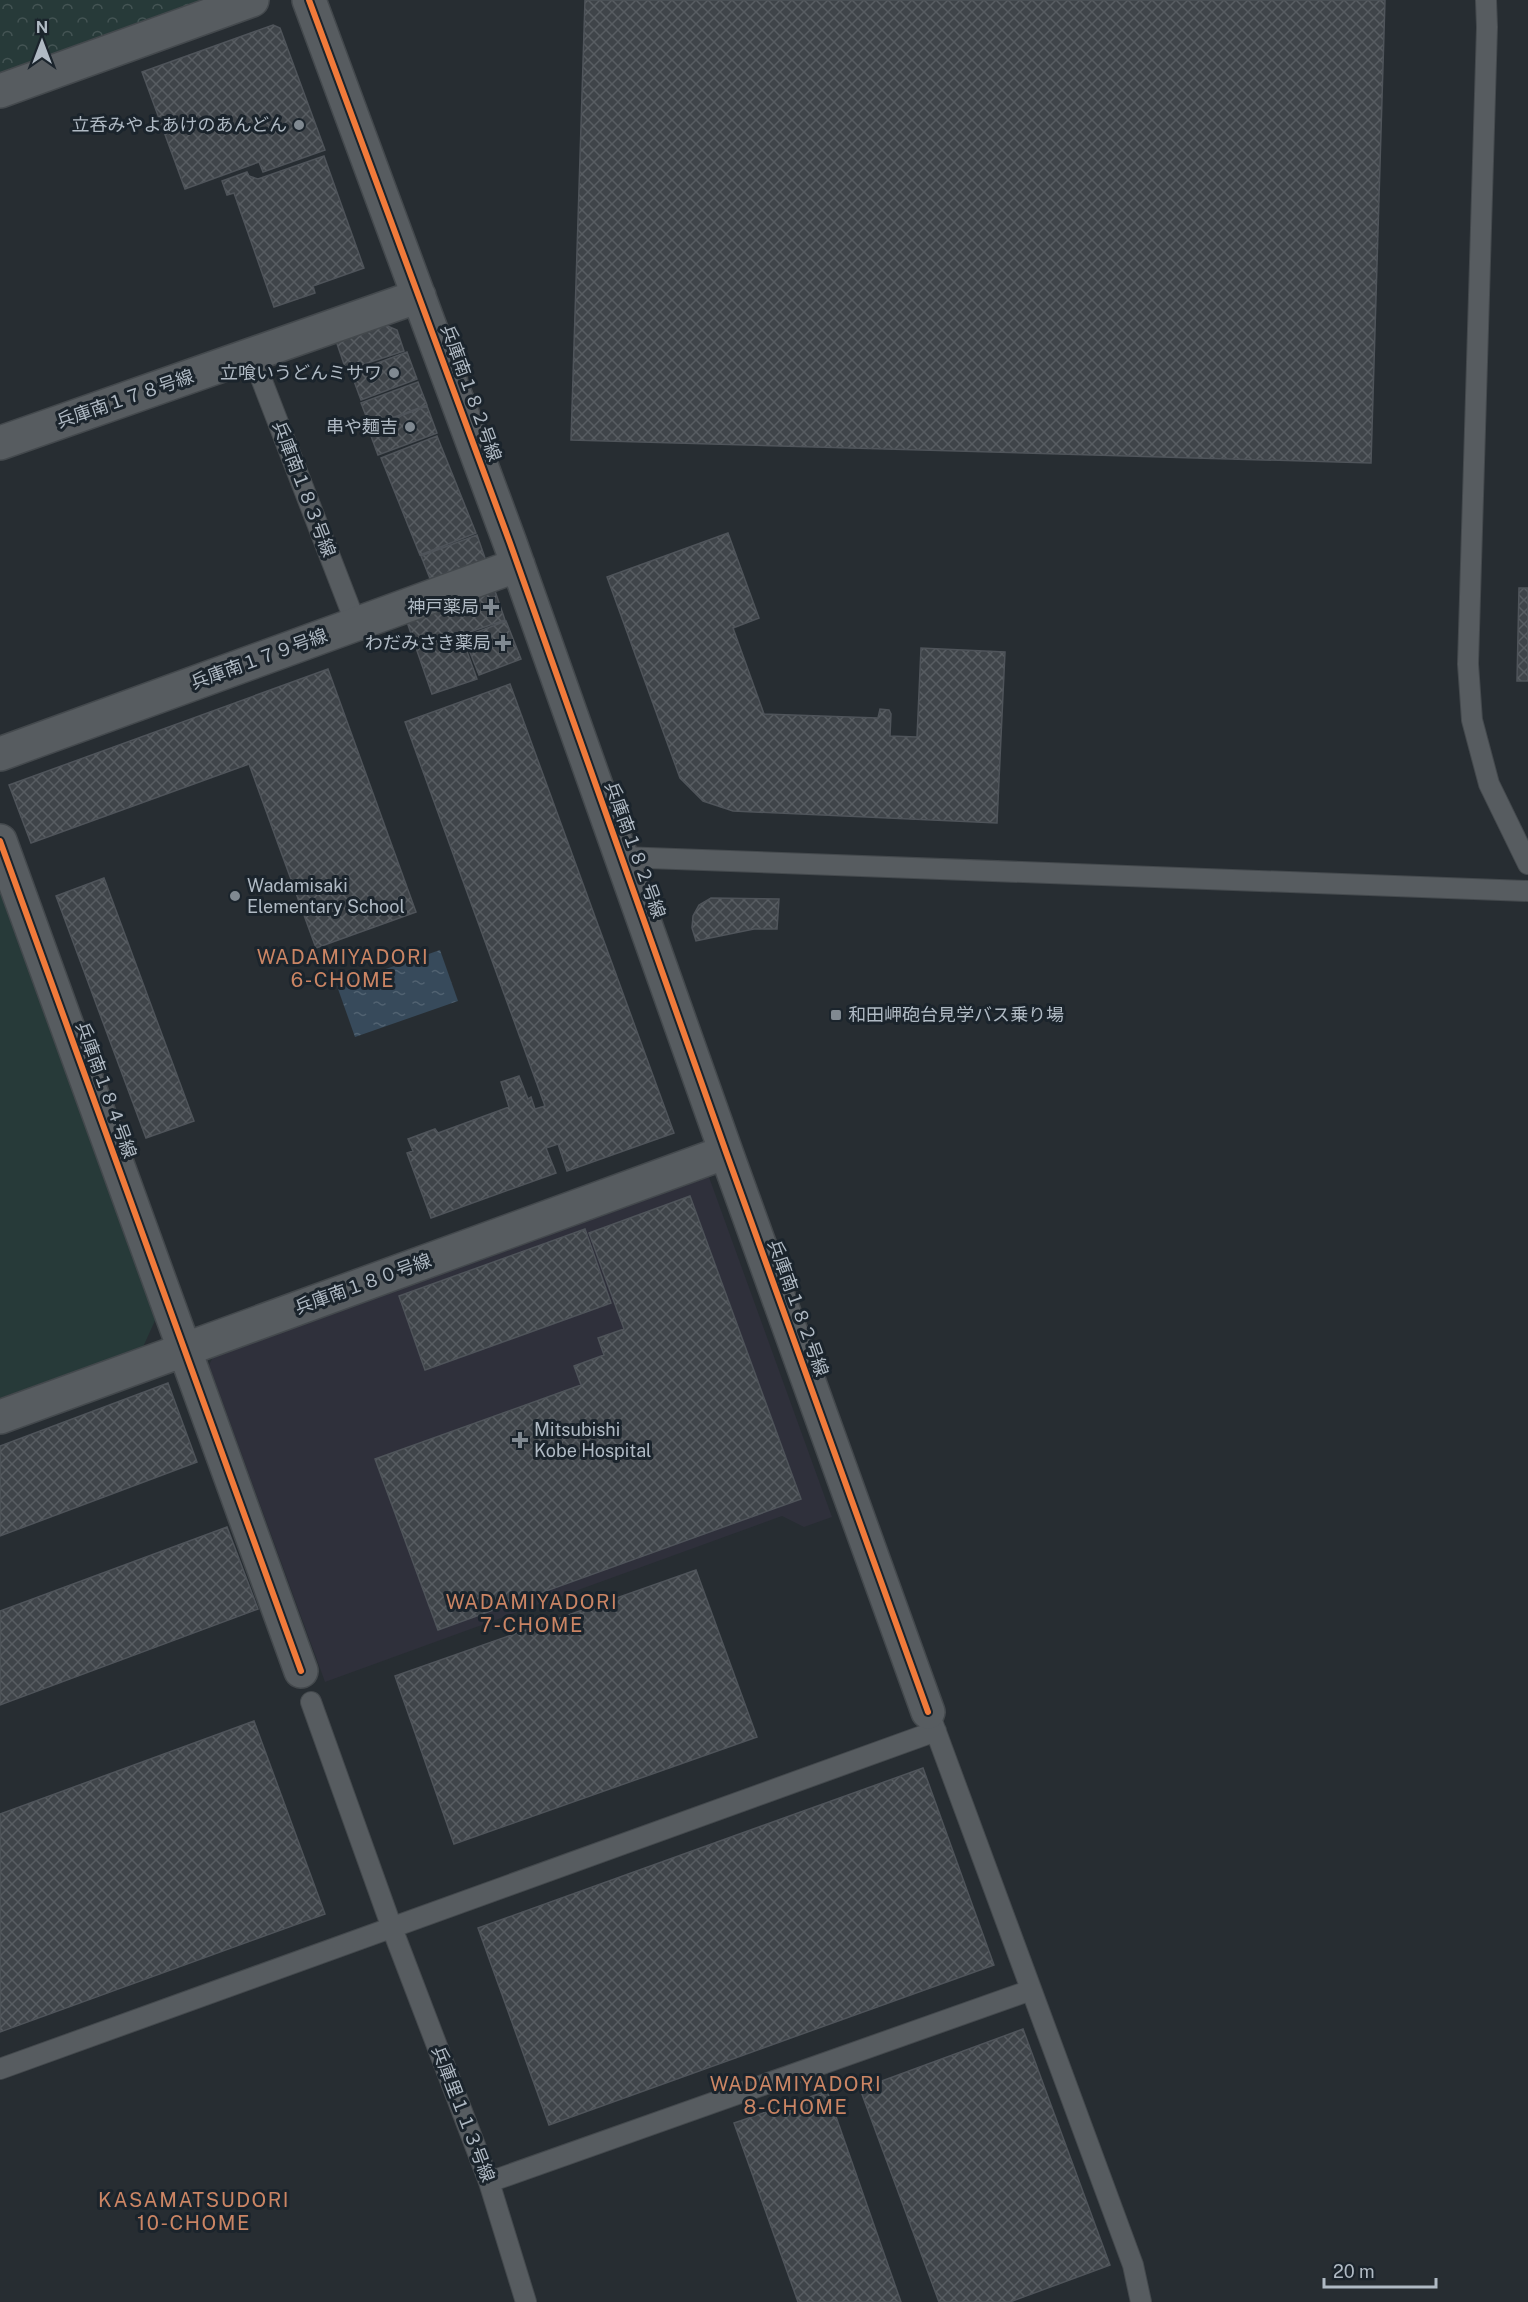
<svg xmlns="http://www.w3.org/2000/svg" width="1528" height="2302" font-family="'Public Sans','Noto Sans JP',sans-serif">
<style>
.medical{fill:#2f303b}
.park{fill:url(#park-crowns)}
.garden{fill:#273a39}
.water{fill:url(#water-ripples)}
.building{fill:url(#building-cross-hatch);stroke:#4f545a;stroke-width:1.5}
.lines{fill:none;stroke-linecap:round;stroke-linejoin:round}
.service-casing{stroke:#44494d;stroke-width:22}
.minor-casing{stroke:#44494d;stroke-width:36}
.service{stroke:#575c60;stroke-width:20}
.minor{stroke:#575c60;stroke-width:33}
.cycleway-casing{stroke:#1b242c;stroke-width:10}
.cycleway{stroke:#f17a3a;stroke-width:6}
.poi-dot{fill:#808991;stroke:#1b242c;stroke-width:2}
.labels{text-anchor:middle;stroke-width:6;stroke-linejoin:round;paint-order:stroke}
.poi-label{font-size:18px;fill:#b0bac4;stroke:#1b242c;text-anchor:end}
.street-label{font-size:18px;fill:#b0bac4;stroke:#1b242c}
.neighbourhood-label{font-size:20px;letter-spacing:1.5px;fill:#cb8564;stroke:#1b242c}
</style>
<defs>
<pattern id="park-crowns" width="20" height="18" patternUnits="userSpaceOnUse" patternTransform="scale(1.5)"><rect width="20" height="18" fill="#273a39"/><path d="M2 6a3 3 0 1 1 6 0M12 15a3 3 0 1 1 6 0" fill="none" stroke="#445454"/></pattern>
<pattern id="water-ripples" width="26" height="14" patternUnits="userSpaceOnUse" patternTransform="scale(1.5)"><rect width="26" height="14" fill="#374a5b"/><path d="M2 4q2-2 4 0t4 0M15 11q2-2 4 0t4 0" fill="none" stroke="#516271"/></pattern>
<pattern id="building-cross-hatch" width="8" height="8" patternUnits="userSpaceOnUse" patternTransform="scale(1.5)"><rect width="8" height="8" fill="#3f4449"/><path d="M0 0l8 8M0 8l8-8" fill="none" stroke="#585d62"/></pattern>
</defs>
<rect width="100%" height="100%" fill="#272d32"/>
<path class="medical" d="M709,1177L832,1517L804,1527L782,1516L325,1682L209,1365L215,1353Z"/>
<path class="park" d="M0,0H220L0,82Z"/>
<path class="garden" d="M0,888L158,1314L143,1347L0,1398Z"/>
<path class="water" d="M440,950L458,1001L355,1037L337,986Z"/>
<path class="building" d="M585,0H1385L1371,463L571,440Z
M273,25L280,28L325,150L263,172L259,162L185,189L142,72Z
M324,156L364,268L313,286L315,293L274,307L234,193L227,195L222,181L247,172L249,176L258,179Z
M376,321L397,330L404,351L346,370L334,335Z
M407,352L417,379L361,400L351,373Z
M418,382L427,405L370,426L361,403Z
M427,406L437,433L378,455L368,428Z
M437,436L476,533L420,555L381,458Z
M728,533L759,618L733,628L764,714L878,718L880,709L889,710L891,714L890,736L917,737L921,648L1005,652L997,823L733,811L703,801L680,778L607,577Z
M477,535L486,561L431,581L421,556Z
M1519,588H1528V681H1517Z
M495,591L505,620L461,635L477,679L432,694L407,622Z
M506,621L521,659L479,675L464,637Z
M328,669L416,912L316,948L249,764L31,843L9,785Z
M510,684L674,1133L567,1171L558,1144L546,1148L556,1173L431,1218L407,1153L413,1151L408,1139L435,1129L438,1133L509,1107L501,1082L519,1076L528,1099L531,1097L535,1109L545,1106L405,722Z
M104,878L194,1121L146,1138L56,896Z
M711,898L779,899L777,929H754L696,941L692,928L693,916L699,905Z
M690,1196L801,1499L438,1630L375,1459L581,1385L574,1366L604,1355L598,1338L624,1329L589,1233Z
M585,1229L611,1303L425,1370L399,1296Z
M168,1383L197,1462L0,1536V1446Z
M227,1527L258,1609L0,1705V1611Z
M696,1570L757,1737L454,1844L395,1676Z
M254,1721L325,1914L0,2032V1814Z
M923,1768L994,1965L549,2125L478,1928Z
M1023,2029L1110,2265L1010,2302H939L860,2089Z
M827,2091L901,2302H798L734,2123Z"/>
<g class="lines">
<g class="service-casing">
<path id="service" d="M1486,0L1487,27L1468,664L1472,720L1489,784L1528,864
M252,355L356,624
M621,857L1528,891
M311,1702L392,1928L489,2182L526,2302
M932,1721L1133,2265L1141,2302
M0,2069L936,1731
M489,2182L1031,1990"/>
</g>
<g class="minor-casing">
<path id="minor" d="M309,0L510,543L726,1152L928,1712
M0,91L252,0
M0,443L419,296
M0,754L518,565
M0,841L301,1671
M0,1417L726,1152"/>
</g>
<use href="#service" class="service"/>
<use href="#minor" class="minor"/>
<g class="cycleway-casing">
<path id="cycleway" d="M309,0L510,543L726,1152L928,1712
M0,841L301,1671"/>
</g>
<use href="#cycleway" class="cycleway"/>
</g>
<g class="poi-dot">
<circle cx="299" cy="125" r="6"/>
<circle cx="394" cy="373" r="6"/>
<circle cx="410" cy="427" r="6"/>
<path d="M488 598h6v6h6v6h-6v6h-6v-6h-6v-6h6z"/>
<path d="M500 634h6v6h6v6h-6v6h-6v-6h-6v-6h6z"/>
<circle cx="235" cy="896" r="6"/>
<rect x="830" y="1009" width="12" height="12" rx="3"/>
<path d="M517 1431h6v6h6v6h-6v6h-6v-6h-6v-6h6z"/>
</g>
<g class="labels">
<g class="poi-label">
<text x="287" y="131">立呑みやよあけのあんどん</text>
<text x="382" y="379">立喰いうどんミサワ</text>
<text x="398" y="433">串や麺吉</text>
<text x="479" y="613">神戸薬局</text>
<text x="491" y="649">わだみさき薬局</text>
<text x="247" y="892" text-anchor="start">Wadamisaki<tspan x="247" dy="21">Elementary School</tspan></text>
<text x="848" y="1021" text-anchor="start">和田岬砲台見学バス乗り場</text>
<text x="534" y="1436" text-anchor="start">Mitsubishi<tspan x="534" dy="21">Kobe Hospital</tspan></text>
</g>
<g class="street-label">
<text transform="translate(471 393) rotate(70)" y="6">兵庫南１８２号線</text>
<text transform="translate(125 399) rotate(-19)" y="6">兵庫南１７８号線</text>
<text transform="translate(304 489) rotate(69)" y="6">兵庫南１８３号線</text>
<text transform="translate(259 659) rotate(-20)" y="6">兵庫南１７９号線</text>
<text transform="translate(635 850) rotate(70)" y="6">兵庫南１８２号線</text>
<text transform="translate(106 1090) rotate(70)" y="6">兵庫南１８４号線</text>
<text transform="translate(363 1284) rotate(-20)" y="6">兵庫南１８０号線</text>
<text transform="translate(798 1308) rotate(70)" y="6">兵庫南１８２号線</text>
<text transform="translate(463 2114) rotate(69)" y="6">兵庫里１１３号線</text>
</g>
<g class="neighbourhood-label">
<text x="343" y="964">WADAMIYADORI<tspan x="343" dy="23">6-CHOME</tspan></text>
<text x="532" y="1609">WADAMIYADORI<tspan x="532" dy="23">7-CHOME</tspan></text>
<text x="796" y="2091">WADAMIYADORI<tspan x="796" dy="23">8-CHOME</tspan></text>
<text x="194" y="2207">KASAMATSUDORI<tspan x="194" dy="23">10-CHOME</tspan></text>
</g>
</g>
<g transform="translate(42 42)" stroke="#1b242c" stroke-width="4.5" paint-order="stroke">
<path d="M0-4.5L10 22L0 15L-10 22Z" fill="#b0bac4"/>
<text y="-9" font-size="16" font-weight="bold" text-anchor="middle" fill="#b0bac4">N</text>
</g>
<path d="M1324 2278v9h112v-9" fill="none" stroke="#b0bac4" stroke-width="3"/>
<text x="1333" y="2278" font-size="18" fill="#b0bac4" stroke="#1b242c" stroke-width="4.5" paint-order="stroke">20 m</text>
</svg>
